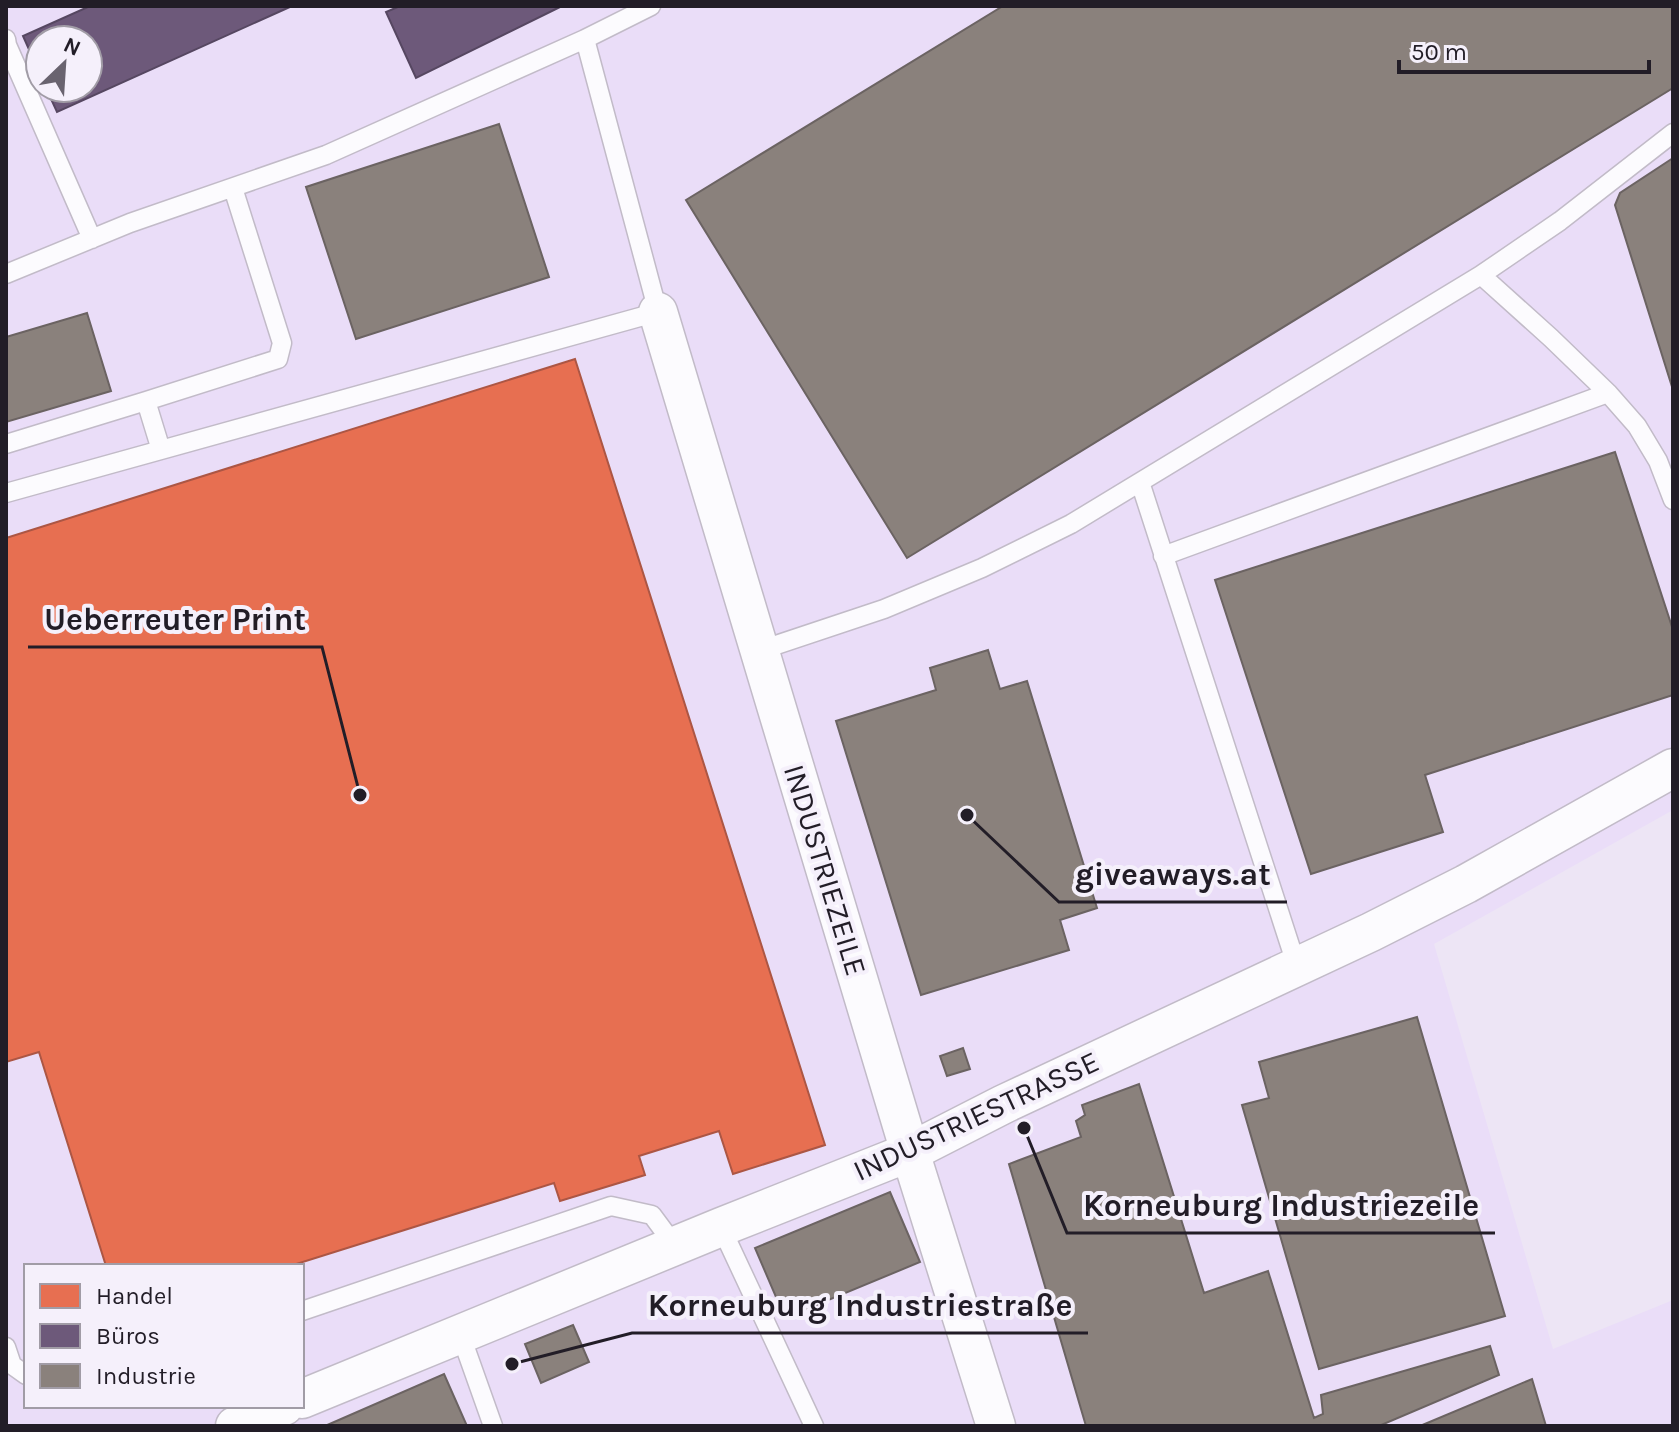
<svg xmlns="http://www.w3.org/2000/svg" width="1679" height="1432" font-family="Karla,sans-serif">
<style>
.built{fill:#eaddf8;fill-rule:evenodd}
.shops{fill:#e76f51;stroke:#ac5644;stroke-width:2}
.offices{fill:#6d597a;stroke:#564761;stroke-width:2}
.industry{fill:#8a817c;stroke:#6b6362;stroke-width:2}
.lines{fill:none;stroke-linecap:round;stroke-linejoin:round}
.lane-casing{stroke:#c2bbc8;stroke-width:21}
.street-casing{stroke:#c2bbc8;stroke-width:41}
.lane{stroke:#fcfbfe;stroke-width:18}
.street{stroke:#fcfbfe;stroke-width:38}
.labels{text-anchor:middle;stroke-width:8;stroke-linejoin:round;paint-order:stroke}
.street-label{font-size:30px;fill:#221d27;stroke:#f5f0fb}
.leader{fill:none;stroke:#221d27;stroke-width:3}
.callout-dot{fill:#221d27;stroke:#f5f0fb;stroke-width:3}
.callout-label{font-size:32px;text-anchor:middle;font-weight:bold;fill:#221d27;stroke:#f5f0fb;stroke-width:8;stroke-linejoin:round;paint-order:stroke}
</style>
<rect width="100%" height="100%" fill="#ede5f5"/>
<path class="built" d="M6,6H1673V810L1434,944L1553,1349L1673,1300V1426H6ZM40,40H88V88H40ZM26,1266H302V1406H26Z"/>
<path class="shops" d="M575,359L825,1145L733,1174L719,1131L639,1156L645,1175L560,1201L554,1183L290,1266H106L39,1052L6,1062V538Z"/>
<path class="offices" d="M90,6H292L57,112L46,88H88V40H40V74L23,36Z
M400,6H562L416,78L386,12Z"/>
<path class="industry" d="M1003,6H1673V88L907,558L686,200Z
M499,124L549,277L356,339L306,187Z
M1673,158V390L1615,205L1620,193Z
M87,313L111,391L6,422V337Z
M1615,452L1673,630V695L1425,775L1443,832L1311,874L1215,580Z
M988,650L1000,689L1027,681L1097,908L1060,920L1069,950L921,995L836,721L936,690L930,668Z
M1417,1017L1505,1316L1319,1369L1242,1105L1269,1098L1259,1062Z
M963,1048L970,1069L947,1076L940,1056Z
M1139,1084L1204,1293L1268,1271L1314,1418L1323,1414L1321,1395L1490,1346L1499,1375L1379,1426H1086L1009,1164L1081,1137L1076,1121L1085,1115L1082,1105Z
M890,1192L920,1262L785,1318L755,1248Z
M573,1325L589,1362L541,1383L525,1344Z
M444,1374L467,1426H325Z
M1532,1379L1546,1426H1420Z"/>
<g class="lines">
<g class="lane-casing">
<path id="lane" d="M6,39L7,45L92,239
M6,274L130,223L326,155L585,39
M1481,275L1551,338L1608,393L1637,426L1658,461L1673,500
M146,401L161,450
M6,444L146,401L278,359L282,343L233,188
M1140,482L1297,967
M6,493L658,312L585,39L651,6
M1163,556L1608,393
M758,651L884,609L982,568L1071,524L1481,275L1560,221L1673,133
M721,1227L814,1426
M302,1311L611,1206L652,1215L675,1246
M460,1333L493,1426
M6,1347L12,1365L26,1375"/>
</g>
<g class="street-casing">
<path id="street" d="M658,312L910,1152L996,1426
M302,1399L721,1227L910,1152L1004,1104L1371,932L1466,884L1673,768
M235,1426L284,1406"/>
</g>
<use href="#lane" class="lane"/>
<use href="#street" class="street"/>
</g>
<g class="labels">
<g class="street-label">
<text transform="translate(825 870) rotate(73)" y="10">INDUSTRIEZEILE</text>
<text transform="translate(976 1116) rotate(-25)" y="10">INDUSTRIESTRASSE</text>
</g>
</g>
<path class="leader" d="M360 795L322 647H28M967 815L1059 902H1287M1024 1128L1067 1233H1495M512 1364L632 1333H1088"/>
<g class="callout-dot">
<circle cx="360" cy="795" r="8"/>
<circle cx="967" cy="815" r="8"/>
<circle cx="1024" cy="1128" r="8"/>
<circle cx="512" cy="1364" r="8"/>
</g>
<g class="callout-label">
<text x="175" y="630">Ueberreuter Print</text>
<text x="1173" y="885">giveaways.at</text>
<text x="1281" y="1216">Korneuburg Industriezeile</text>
<text x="860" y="1316">Korneuburg Industriestraße</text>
</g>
<rect width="1679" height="1432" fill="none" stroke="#221d27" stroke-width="16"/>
<rect x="24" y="1264" width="280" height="144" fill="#f5f0fb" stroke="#a19ca6" stroke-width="2"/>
<rect x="40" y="1284" width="40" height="24" fill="#e76f51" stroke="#a19ca6" stroke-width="2"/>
<text x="96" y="1304" font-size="24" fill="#221d27">Handel</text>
<rect x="40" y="1324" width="40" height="24" fill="#6d597a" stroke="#a19ca6" stroke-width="2"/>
<text x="96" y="1344" font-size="24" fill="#221d27">Büros</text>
<rect x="40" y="1364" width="40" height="24" fill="#8a817c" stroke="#a19ca6" stroke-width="2"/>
<text x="96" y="1384" font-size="24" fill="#221d27">Industrie</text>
<g transform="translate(64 64) rotate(25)"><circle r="38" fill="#f5f0fb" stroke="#a19ca6" stroke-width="2"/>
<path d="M0-6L14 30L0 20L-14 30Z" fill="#69636f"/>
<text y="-12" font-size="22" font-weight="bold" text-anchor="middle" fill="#221d27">N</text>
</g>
<path d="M1399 60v12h250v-12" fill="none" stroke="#221d27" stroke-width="4"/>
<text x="1411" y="60" font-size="24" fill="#221d27" stroke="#f5f0fb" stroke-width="6" paint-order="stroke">50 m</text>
</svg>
